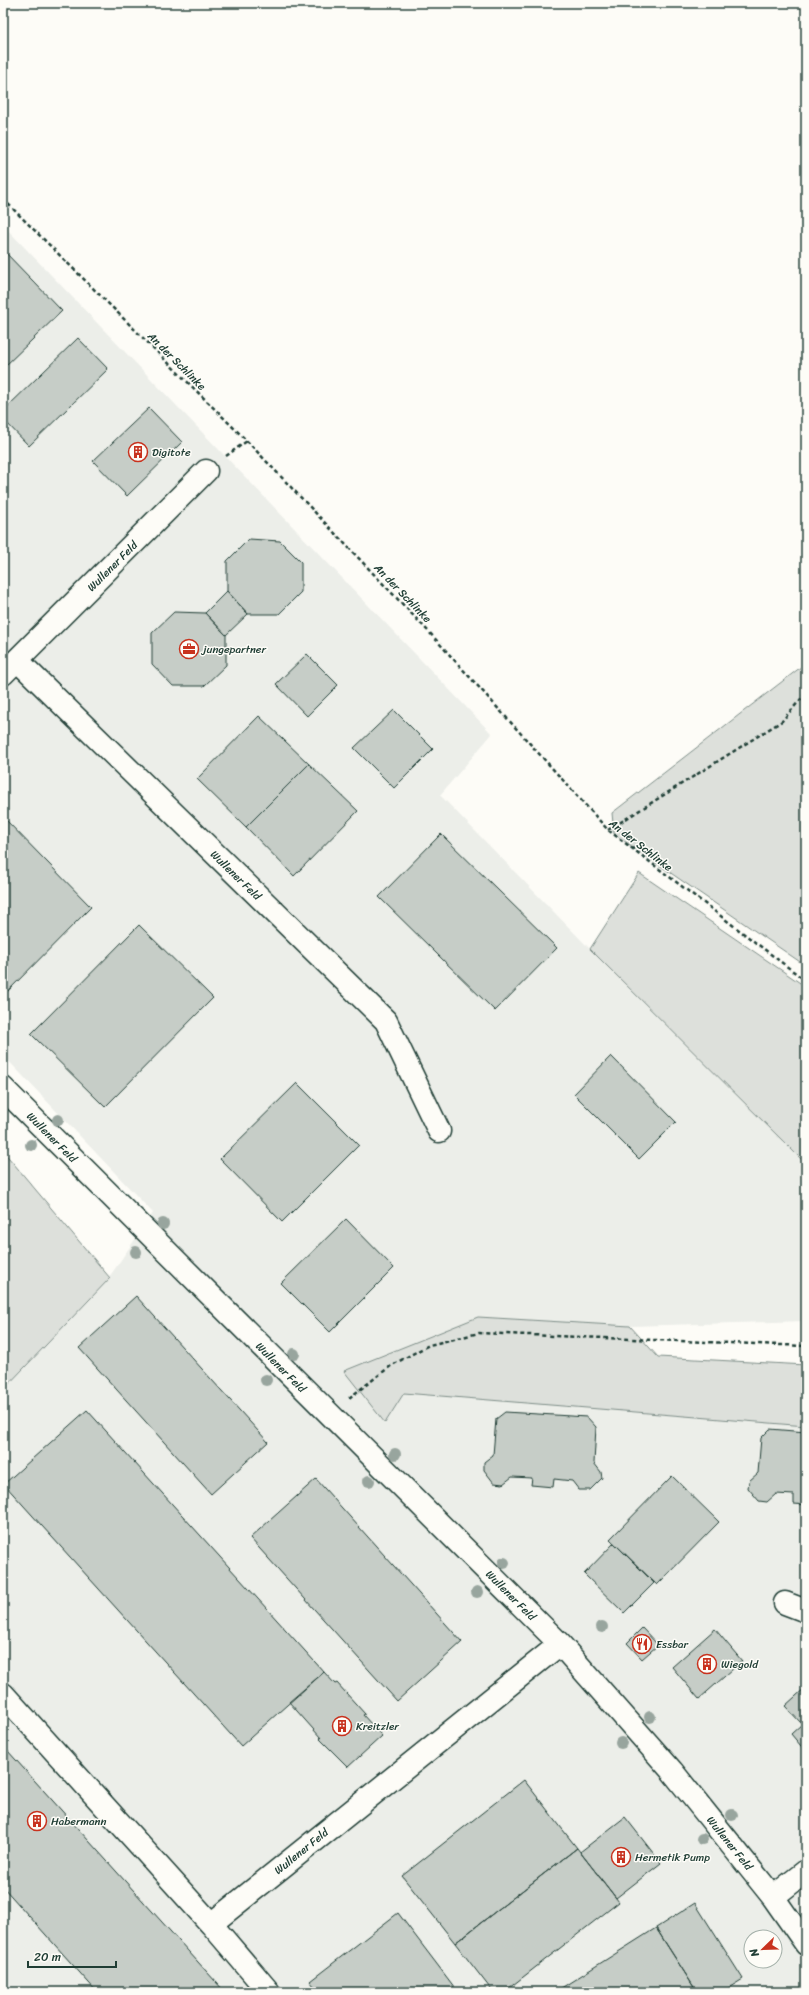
<svg xmlns="http://www.w3.org/2000/svg" width="809" height="1995" font-family="Sriracha,sans-serif">
<style>
.built{fill:#eceee9;fill-rule:evenodd}
.green{fill:#dde0db;stroke:#7e8e88}
.building{fill:#c6cdc7;stroke:#1f3d34}
.lines{fill:none;stroke-linecap:round;stroke-linejoin:round}
.street-casing{stroke:#1f3d34;stroke-width:25}
.path{stroke:#1f3d34;stroke-width:2.5;stroke-dasharray:4 3;stroke-linecap:butt}
.street{stroke:#fdfcf7;stroke-width:22}
.tree{fill:#98a59e}
.labels{text-anchor:middle;stroke-width:3;stroke-linejoin:round;paint-order:stroke}
.street-label{font-size:11px;fill:#1f3d34;stroke:#fdfcf7}
.poi-label{font-size:11px;fill:#1f3d34;stroke:#fdfcf7;text-anchor:start}
</style>
<rect width="100%" height="100%" fill="#fdfcf7"/>
<filter id="ink" filterUnits="userSpaceOnUse"><feTurbulence type="fractalNoise" baseFrequency=".025" numOctaves="2"/><feDisplacementMap in="SourceGraphic" scale="8" xChannelSelector="R" yChannelSelector="G"/><feConvolveMatrix kernelMatrix="1 2 1 2 8 2 1 2 1" color-interpolation-filters="sRGB"/></filter>
<g filter="url(#ink)">
<path class="built" d="M3,225L492,734L440,795L590,949L806,1164V1321L630,1326L478,1317L404,1393L806,1426V1992H3V1388L112,1273L153,1213L3,1055ZM751,1937H775V1961H751Z"/>
<path class="green" d="M806,660V966L614,834L612,813L801,667Z
M639,873L806,987V1164L590,949Z
M3,1151L110,1278L3,1390Z
M478,1317L630,1326L658,1357L806,1365V1426L404,1393L385,1423L344,1371Z"/>
<path class="building" d="M3,250L62,311L3,368Z
M78,338L108,369L29,446L3,419V411Z
M149,408L182,442L127,496L93,461Z
M249,539L280,541L301,562V592L279,614H248L227,591V561Z
M227,591L248,614L226,635L205,613Z
M174,612L205,613L226,635V665L204,686H173L152,664V633Z
M307,654L338,685L307,716L276,684Z
M394,710L433,749L394,788L354,748Z
M259,716L309,764L246,827L197,779Z
M309,764L358,811L294,876L246,827Z
M3,817L91,907L3,996Z
M441,834L557,948L495,1011L379,897Z
M139,925L213,998L105,1107L31,1034Z
M611,1056L676,1122L639,1159L574,1094Z
M297,1083L359,1145L282,1222L220,1159Z
M346,1219L394,1268L330,1332L281,1283Z
M136,1296L268,1442L211,1494L79,1348Z
M87,1410L324,1672L241,1746L4,1484Z
M505,1412L587,1417L596,1427L594,1463L601,1472L602,1478L590,1490H579L572,1481L554,1479L553,1487L531,1485L532,1478L512,1477L503,1484L494,1483L484,1470V1462L493,1455L496,1419Z
M770,1429L806,1432V1505L794,1504V1495L776,1494L767,1502L759,1501L748,1488L749,1481L758,1473L761,1438Z
M672,1476L719,1522L657,1585L610,1539Z
M316,1479L462,1642L397,1701L250,1538Z
M614,1543L654,1583L624,1613L584,1574Z
M642,1628L658,1645L642,1659L627,1643Z
M715,1629L742,1661L699,1699L672,1667Z
M324,1672L335,1684L337,1683L365,1714L363,1715L382,1736L348,1767L320,1739L321,1738L289,1702Z
M806,1687V1752L791,1734L802,1724L785,1706Z
M7,1750L225,1992H97L3,1887V1754Z
M524,1780L577,1848L455,1943L402,1876Z
M625,1817L661,1863L616,1898L580,1852Z
M577,1848L619,1902L504,1992H493L455,1943Z
M695,1903L743,1979L722,1992H697L656,1928Z
M398,1913L458,1992H319L310,1981Z
M656,1928L697,1992H555Z"/>
<g class="lines">
<g class="street-casing">
<path id="street" d="M17,660L386,1021L439,1131
M3,674L206,471
M3,1088L560,1644L672,1771L773,1897L806,1944
M785,1603L806,1611
M3,1694L211,1924
M773,1897L806,1871
M269,1992L211,1924L560,1644"/>
</g>
<path class="path" d="M3,199L247,441L429,632L608,830L806,981
M226,456L247,441
M608,830L782,721L806,693
M349,1398L392,1365L429,1345L479,1333L806,1346"/>
<use href="#street" class="street"/>
</g>
<g class="tree">
<circle cx="58" cy="1120" r="6"/>
<circle cx="31" cy="1145" r="6"/>
<circle cx="163" cy="1224" r="6"/>
<circle cx="136" cy="1252" r="6"/>
<circle cx="294" cy="1354" r="6"/>
<circle cx="266" cy="1380" r="6"/>
<circle cx="395" cy="1454" r="6"/>
<circle cx="369" cy="1481" r="6"/>
<circle cx="504" cy="1563" r="6"/>
<circle cx="477" cy="1592" r="6"/>
<circle cx="602" cy="1627" r="6"/>
<circle cx="650" cy="1717" r="6"/>
<circle cx="621" cy="1743" r="6"/>
<circle cx="732" cy="1815" r="6"/>
<circle cx="702" cy="1839" r="6"/>
</g>
</g>
<defs>
<g id="building-ring" transform="scale(1)"><circle r="9.5" fill="#fdfcf7" stroke="#c8321e" stroke-width="1.5"/><path d="M-4-6H4V6H1V3H-1V6H-4ZM-2.5-4.3h1.7v1.8h-1.7ZM.8-4.3h1.7v1.8H.8ZM-2.5-1h1.7V.8h-1.7ZM.8-1h1.7V.8H.8Z" fill="#c8321e"/></g>
<g id="office-ring" transform="scale(1)"><circle r="9.5" fill="#fdfcf7" stroke="#c8321e" stroke-width="1.5"/><path d="M-6-3h4V-5.5h4V-3h4V5H-6ZM-1-4.5V-3h2v-1.5ZM-6 0V1H6V0Z" fill="#c8321e"/></g>
<g id="restaurant-ring" transform="scale(1)"><circle r="9.5" fill="#fdfcf7" stroke="#c8321e" stroke-width="1.5"/><path d="M-5-6h1v4h1v-4h1v4h1v-4h1v5L-1.5 .5V6h-2V.5L-5-1ZM5-6V6H3V1.5H1.5Q1.5-4 5-6Z" fill="#c8321e"/></g>
</defs>
<g fill-rule="evenodd">
<use href="#building-ring" x="138" y="452"/>
<use href="#office-ring" x="189" y="649"/>
<use href="#restaurant-ring" x="642" y="1644"/>
<use href="#building-ring" x="707" y="1664"/>
<use href="#building-ring" x="342" y="1726"/>
<use href="#building-ring" x="37" y="1821"/>
<use href="#building-ring" x="621" y="1857"/>
</g>
<g class="labels">
<g class="street-label">
<text transform="translate(177 361) rotate(45)" y="4">An der Schlinke</text>
<text transform="translate(112 566) rotate(-45)" y="4">Wullener Feld</text>
<text transform="translate(403 593) rotate(46)" y="4">An der Schlinke</text>
<text transform="translate(641 845) rotate(38)" y="4">An der Schlinke</text>
<text transform="translate(236 875) rotate(44)" y="4">Wullener Feld</text>
<text transform="translate(52 1137) rotate(45)" y="4">Wullener Feld</text>
<text transform="translate(281 1367) rotate(45)" y="4">Wullener Feld</text>
<text transform="translate(511 1595) rotate(45)" y="4">Wullener Feld</text>
<text transform="translate(730 1843) rotate(51)" y="4">Wullener Feld</text>
<text transform="translate(301 1851) rotate(-39)" y="4">Wullener Feld</text>
</g>
<g class="poi-label">
<text x="152" y="456">Digitote</text>
<text x="203" y="653">jungepartner</text>
<text x="656" y="1648">Essbar</text>
<text x="721" y="1668">Wiegold</text>
<text x="356" y="1730">Kreitzler</text>
<text x="51" y="1825">Habermann</text>
<text x="635" y="1861">Hermetik Pump</text>
</g>
</g>
<rect width="809" height="1995" fill="none" stroke="#fdfcf7" stroke-width="16"/>
<rect x="8" y="8" width="793" height="1979" fill="none" stroke="#1f3d34" stroke-width="1.5" filter="url(#ink)"/>
<g transform="translate(763 1949) rotate(247)"><circle r="19" fill="#fdfcf7" stroke="#a4b0a9"/>
<path d="M0-3L7 15L0 10L-7 15Z" fill="#c8321e"/>
<text y="-6" font-size="11" font-weight="bold" text-anchor="middle" fill="#1f3d34">N</text>
</g>
<path d="M28 1961v6h88v-6" fill="none" stroke="#1f3d34" stroke-width="2"/>
<text x="34" y="1961" font-size="12" fill="#1f3d34" stroke="#fdfcf7" stroke-width="3" paint-order="stroke">20 m</text>
</svg>
